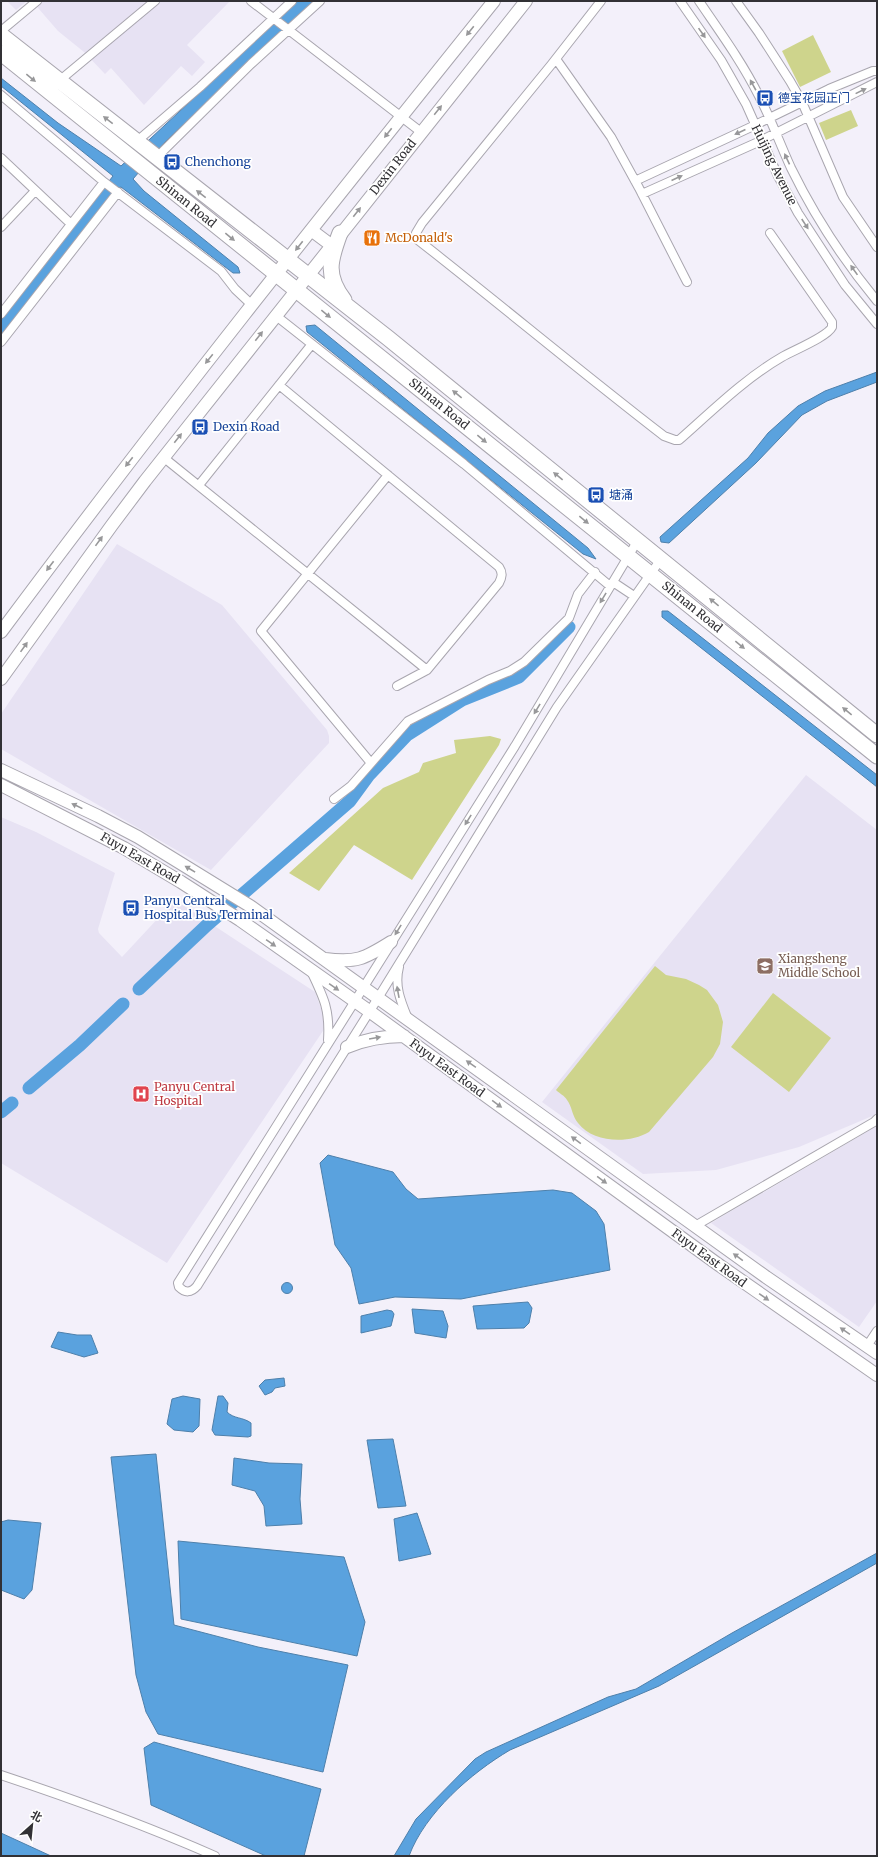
<svg xmlns="http://www.w3.org/2000/svg" width="878" height="1857" font-family="Merriweather,'Noto Sans SC',serif">
<style>
.built{fill:#e7e2f3}
.green{fill:#ced48c}
.water{fill:#5aa2de;stroke:#4e80ab}
.lines{fill:none;stroke-linecap:round;stroke-linejoin:round}
.river{stroke:#5aa2de;stroke-width:13}
.street-casing{stroke:#a9a6af;stroke-width:10}
.secondary-casing{stroke:#a9a6af;stroke-width:14}
.highway-casing{stroke:#a9a6af;stroke-width:17}
.street{stroke:#fff;stroke-width:8}
.secondary{stroke:#fff;stroke-width:12}
.highway{stroke:#fff;stroke-width:15}
.oneway{fill:#98989a}
.labels{text-anchor:middle;stroke-width:3.5;stroke-linejoin:round;paint-order:stroke}
.transit-label{font-size:12px;fill:#164399;stroke:#fff;text-anchor:start}
.street-label{font-size:12px;fill:#323135;stroke:#fff}
.food-label{font-size:12px;fill:#c56008;stroke:#fff;text-anchor:start}
.education-label{font-size:12px;fill:#785e54;stroke:#fff;text-anchor:start}
.health-label{font-size:12px;fill:#be3a42;stroke:#fff;text-anchor:start}
</style>
<rect width="100%" height="100%" fill="#f3f0fa"/>
<path class="built" d="M7,1H27L16,10Z
M32,1H230L187,45L205,62L192,76L181,66L144,105L111,68L105,74L84,52L58,31Z
M117,544L222,605L327,730L329,736V743L211,870L1,749V714Z
M806,775L877,830V1114L799,1147L716,1170L643,1174L542,1102Z
M1,817L36,832L115,873L98,929L99,933L122,957L175,900L315,992L327,1025L167,1263L1,1163Z
M877,1126V1301L859,1327L711,1223Z"/>
<path class="green" d="M813,35L831,72L800,87L782,51Z
M851,110L858,126L826,140L819,123Z
M490,736L501,739L499,745L412,880L354,845L319,891L289,873L383,788L419,772L423,763L456,753L454,740Z
M655,966L666,975L686,979L699,985L707,990L718,1005L723,1022L720,1044L713,1057L649,1132C629,1144 593,1143 578,1123C572,1116 572,1106 567,1100C565,1096 559,1093 556,1090Z
M773,993L831,1038L789,1092L731,1047Z"/>
<path class="water" d="M298,1H314L165,142L133,179L144,191L238,267L240,273H233L121,187L116,189L1,335V320L113,176L1,86V78L58,123L121,166Z
M315,325L588,548L596,559L583,554L307,332L306,326Z
M877,372V382L827,401L802,415L756,463L669,543L661,542L660,537L748,458L768,433L798,406L825,391Z
M662,611H668L877,775V787L662,617Z
M328,1155L393,1172L406,1189L418,1199L553,1190L572,1193L596,1211L604,1224L610,1270L461,1299L395,1297L359,1304L351,1268L335,1245L320,1163Z
M281.5 1288a5.5 5.5 0 1 1 11 0a5.5 5.5 0 1 1-11 0Z
M528,1302L532,1308L529,1323L524,1328L477,1329L473,1306Z
M412,1309L443,1311L448,1326L446,1338L415,1333Z
M387,1310L392,1311L394,1314L391,1326L361,1333V1316Z
M58,1332L77,1335H91L98,1353L84,1357L51,1347Z
M284,1378L285,1386L275,1388L272,1392L265,1395L259,1386L265,1380Z
M183,1396L200,1399L199,1426L193,1432L174,1430L167,1424L172,1399Z
M218,1396H223L228,1403L227,1412C234,1419 243,1417 251,1423V1436L248,1437L215,1435L212,1430Z
M393,1439L406,1506L378,1508L367,1440Z
M156,1454L174,1625L258,1647L348,1665L323,1772L158,1734L146,1712L136,1675L111,1457Z
M234,1458L269,1463L302,1464L300,1499L302,1524L266,1526L264,1506L255,1491L232,1485Z
M417,1513L431,1554L399,1561L394,1519Z
M8,1520L41,1523L32,1590L24,1599L1,1590V1522Z
M178,1541L344,1557L365,1622L357,1656L181,1619Z
M877,1553V1563L659,1686L510,1750C471,1773 425,1813 409,1856H394L416,1819L475,1759L486,1752L608,1697L636,1689L732,1633Z
M154,1742L321,1789L304,1856H266L151,1805L144,1748Z
M1,1833L51,1856H1Z"/>
<g class="lines">
<path class="river" d="M139,989L207,925L350,801L369,775L407,735L462,700L519,677L569,627
M29,1088L80,1045L123,1004
M1,1112L12,1103"/>
<g class="street-casing">
<path id="street" d="M251,1L421,132
M601,1L551,65L422,223L416,233L418,240C501,305 581,372 664,436L675,440H679C712,411 744,379 782,357C794,350 827,337 832,327V322L770,233
M680,1L721,60L746,104L778,176L798,213L845,285L877,324
M699,1C720,32 742,62 759,96C771,119 780,144 791,168C814,215 844,261 877,301
M736,1L759,33L790,81L802,102L843,197L877,247
M1,31L37,1
M556,59L611,137L639,188L687,282
M59,81L155,1
M1,95L104,182L221,271L235,289L252,305
M136,142L200,87L292,1
M1,158L71,224
M156,158L251,64L320,1
M635,181L749,128L829,89L873,71H877
M642,194L756,143L877,82
M1,227L35,191
M1,314L104,182
M275,315L464,464L610,586
M1,342L118,192
M279,385L499,567C503,573 502,577 499,583L427,670L397,686
M163,457L427,670
M199,485L312,344
M638,540L515,746L178,1283L179,1287C185,1293 191,1293 197,1286L378,998L557,707L661,559
M613,582L634,596
M371,763L261,631L388,475
M334,799L351,786L408,721L488,680L510,671L524,662L569,618L578,594L595,572
M399,967C394,986 401,1002 408,1019
M311,971C324,998 330,1010 328,1040
M695,1226L874,1122L877,1119
M867,1346L877,1331
M1,1775C73,1799 145,1825 215,1856"/>
</g>
<g class="secondary-casing">
<path id="secondary" d="M311,230L331,245
M1,632C160,418 327,209 494,1
M1,679L112,525L145,481L526,1
M1,770L98,816L138,837L250,906L766,1277L877,1353
M1,785L124,848L181,882L240,920L369,1011L719,1265L877,1375
M325,959C356,963 364,959 391,942
M347,1047C366,1039 384,1036 404,1036"/>
</g>
<g class="highway-casing">
<path id="highway" d="M1,35L388,338L877,735
M1,53L877,756
M340,233C330,260 325,275 344,300"/>
</g>
<use href="#street" class="street"/>
<use href="#secondary" class="secondary"/>
<use href="#highway" class="highway"/>
</g>
<defs><path id="oneway-solid" d="M-6-.8H1V-3.2L6.5 0L1 3.2V.8H-6Z"/></defs>
<g class="oneway">
<use href="#oneway-solid" transform="translate(470 31) rotate(129)"/>
<use href="#oneway-solid" transform="translate(702 33) rotate(55)"/>
<use href="#oneway-solid" transform="translate(31 78) rotate(39)"/>
<use href="#oneway-solid" transform="translate(753 85) rotate(-119)"/>
<use href="#oneway-solid" transform="translate(861 91) rotate(-26)"/>
<use href="#oneway-solid" transform="translate(438 110) rotate(-51)"/>
<use href="#oneway-solid" transform="translate(108 120) rotate(-142)"/>
<use href="#oneway-solid" transform="translate(740 132) rotate(155)"/>
<use href="#oneway-solid" transform="translate(388 133) rotate(128)"/>
<use href="#oneway-solid" transform="translate(787 159) rotate(-115)"/>
<use href="#oneway-solid" transform="translate(677 178) rotate(-24)"/>
<use href="#oneway-solid" transform="translate(201 194) rotate(-142)"/>
<use href="#oneway-solid" transform="translate(357 212) rotate(-52)"/>
<use href="#oneway-solid" transform="translate(805 224) rotate(57)"/>
<use href="#oneway-solid" transform="translate(230 237) rotate(39)"/>
<use href="#oneway-solid" transform="translate(299 246) rotate(128)"/>
<use href="#oneway-solid" transform="translate(854 270) rotate(-125)"/>
<use href="#oneway-solid" transform="translate(326 314) rotate(39)"/>
<use href="#oneway-solid" transform="translate(259 336) rotate(-52)"/>
<use href="#oneway-solid" transform="translate(209 359) rotate(129)"/>
<use href="#oneway-solid" transform="translate(457 394) rotate(-141)"/>
<use href="#oneway-solid" transform="translate(178 438) rotate(-52)"/>
<use href="#oneway-solid" transform="translate(482 439) rotate(39)"/>
<use href="#oneway-solid" transform="translate(129 462) rotate(128)"/>
<use href="#oneway-solid" transform="translate(558 476) rotate(-141)"/>
<use href="#oneway-solid" transform="translate(584 520) rotate(39)"/>
<use href="#oneway-solid" transform="translate(99 541) rotate(-54)"/>
<use href="#oneway-solid" transform="translate(50 566) rotate(127)"/>
<use href="#oneway-solid" transform="translate(603 598) rotate(121)"/>
<use href="#oneway-solid" transform="translate(714 602) rotate(-141)"/>
<use href="#oneway-solid" transform="translate(740 645) rotate(39)"/>
<use href="#oneway-solid" transform="translate(24 647) rotate(-55)"/>
<use href="#oneway-solid" transform="translate(537 709) rotate(121)"/>
<use href="#oneway-solid" transform="translate(847 711) rotate(-141)"/>
<use href="#oneway-solid" transform="translate(77 806) rotate(-154)"/>
<use href="#oneway-solid" transform="translate(468 820) rotate(122)"/>
<use href="#oneway-solid" transform="translate(190 869) rotate(-149)"/>
<use href="#oneway-solid" transform="translate(398 930) rotate(122)"/>
<use href="#oneway-solid" transform="translate(271 943) rotate(35)"/>
<use href="#oneway-solid" transform="translate(334 987) rotate(35)"/>
<use href="#oneway-solid" transform="translate(398 992) rotate(-100)"/>
<use href="#oneway-solid" transform="translate(375 1038) rotate(-10)"/>
<use href="#oneway-solid" transform="translate(471 1064) rotate(-145)"/>
<use href="#oneway-solid" transform="translate(497 1104) rotate(36)"/>
<use href="#oneway-solid" transform="translate(576 1140) rotate(-144)"/>
<use href="#oneway-solid" transform="translate(602 1180) rotate(36)"/>
<use href="#oneway-solid" transform="translate(738 1257) rotate(-144)"/>
<use href="#oneway-solid" transform="translate(764 1297) rotate(35)"/>
<use href="#oneway-solid" transform="translate(845 1331) rotate(-146)"/>
</g>
<defs>
<g id="bus-square" transform="scale(0.9)"><rect x="-9" y="-9" width="18" height="18" rx="4" fill="#1a4fb4" stroke="#fff"/><path d="M-5-6H5V4H4V6H2V4H-2V6H-4V4H-5ZM-3.5-4V0h7V-4ZM-3.5 1.2v1.5H-2V1.2ZM2 1.2v1.5H3.5V1.2Z" fill="#fff"/></g>
<g id="restaurant-square" transform="scale(0.9)"><rect x="-9" y="-9" width="18" height="18" rx="4" fill="#e8710a" stroke="#fff"/><path d="M-5-6h1v4h1v-4h1v4h1v-4h1v5L-1.5 .5V6h-2V.5L-5-1ZM5-6V6H3V1.5H1.5Q1.5-4 5-6Z" fill="#fff"/></g>
<g id="school-square" transform="scale(0.9)"><rect x="-9" y="-9" width="18" height="18" rx="4" fill="#8d6e63" stroke="#fff"/><path d="M0-5L7-2L0 1L-7-2ZM-4 1L0 2.5L4 1V4Q0 6-4 4Z" fill="#fff"/></g>
<g id="hospital-square" transform="scale(0.9)"><rect x="-9" y="-9" width="18" height="18" rx="4" fill="#e0444e" stroke="#fff"/><path d="M-5-5h3v3.5h4V-5h3V5h-3V1.5h-4V5h-3Z" fill="#fff"/></g>
</defs>
<g fill-rule="evenodd">
<use href="#bus-square" x="765" y="98"/>
<use href="#bus-square" x="172" y="162"/>
<use href="#restaurant-square" x="372" y="238"/>
<use href="#bus-square" x="200" y="427"/>
<use href="#bus-square" x="596" y="495"/>
<use href="#bus-square" x="131" y="908"/>
<use href="#school-square" x="765" y="966"/>
<use href="#hospital-square" x="141" y="1094"/>
</g>
<g class="labels">
<g class="transit-label">
<text x="778" y="102">德宝花园正门</text>
<text x="185" y="166">Chenchong</text>
<text x="213" y="431">Dexin Road</text>
<text x="609" y="499">塘涌</text>
<text x="144" y="905">Panyu Central<tspan x="144" dy="14">Hospital Bus Terminal</tspan></text>
</g>
<g class="street-label">
<text transform="translate(774 165) rotate(64)" y="4">Huijing Avenue</text>
<text transform="translate(393 167) rotate(-52)" y="4">Dexin Road</text>
<text transform="translate(186 202) rotate(39)" y="4">Shinan Road</text>
<text transform="translate(439 404) rotate(39)" y="4">Shinan Road</text>
<text transform="translate(692 607) rotate(39)" y="4">Shinan Road</text>
<text transform="translate(140 858) rotate(30)" y="4">Fuyu East Road</text>
<text transform="translate(447 1068) rotate(36)" y="4">Fuyu East Road</text>
<text transform="translate(709 1258) rotate(36)" y="4">Fuyu East Road</text>
</g>
<g class="food-label">
<text x="385" y="242">McDonald's</text>
</g>
<g class="education-label">
<text x="778" y="963">Xiangsheng<tspan x="778" dy="14">Middle School</tspan></text>
</g>
<g class="health-label">
<text x="154" y="1091">Panyu Central<tspan x="154" dy="14">Hospital</tspan></text>
</g>
</g>
<rect width="878" height="1857" fill="none" stroke="#323135" stroke-width="4"/>
<g transform="translate(32 1825) rotate(27)" stroke="#ffffff" stroke-width="3" paint-order="stroke">
<path d="M0-3L7 15L0 10L-7 15Z" fill="#323135"/>
<text y="-6" font-size="11" font-weight="bold" text-anchor="middle" fill="#323135">北</text>
</g>
</svg>
